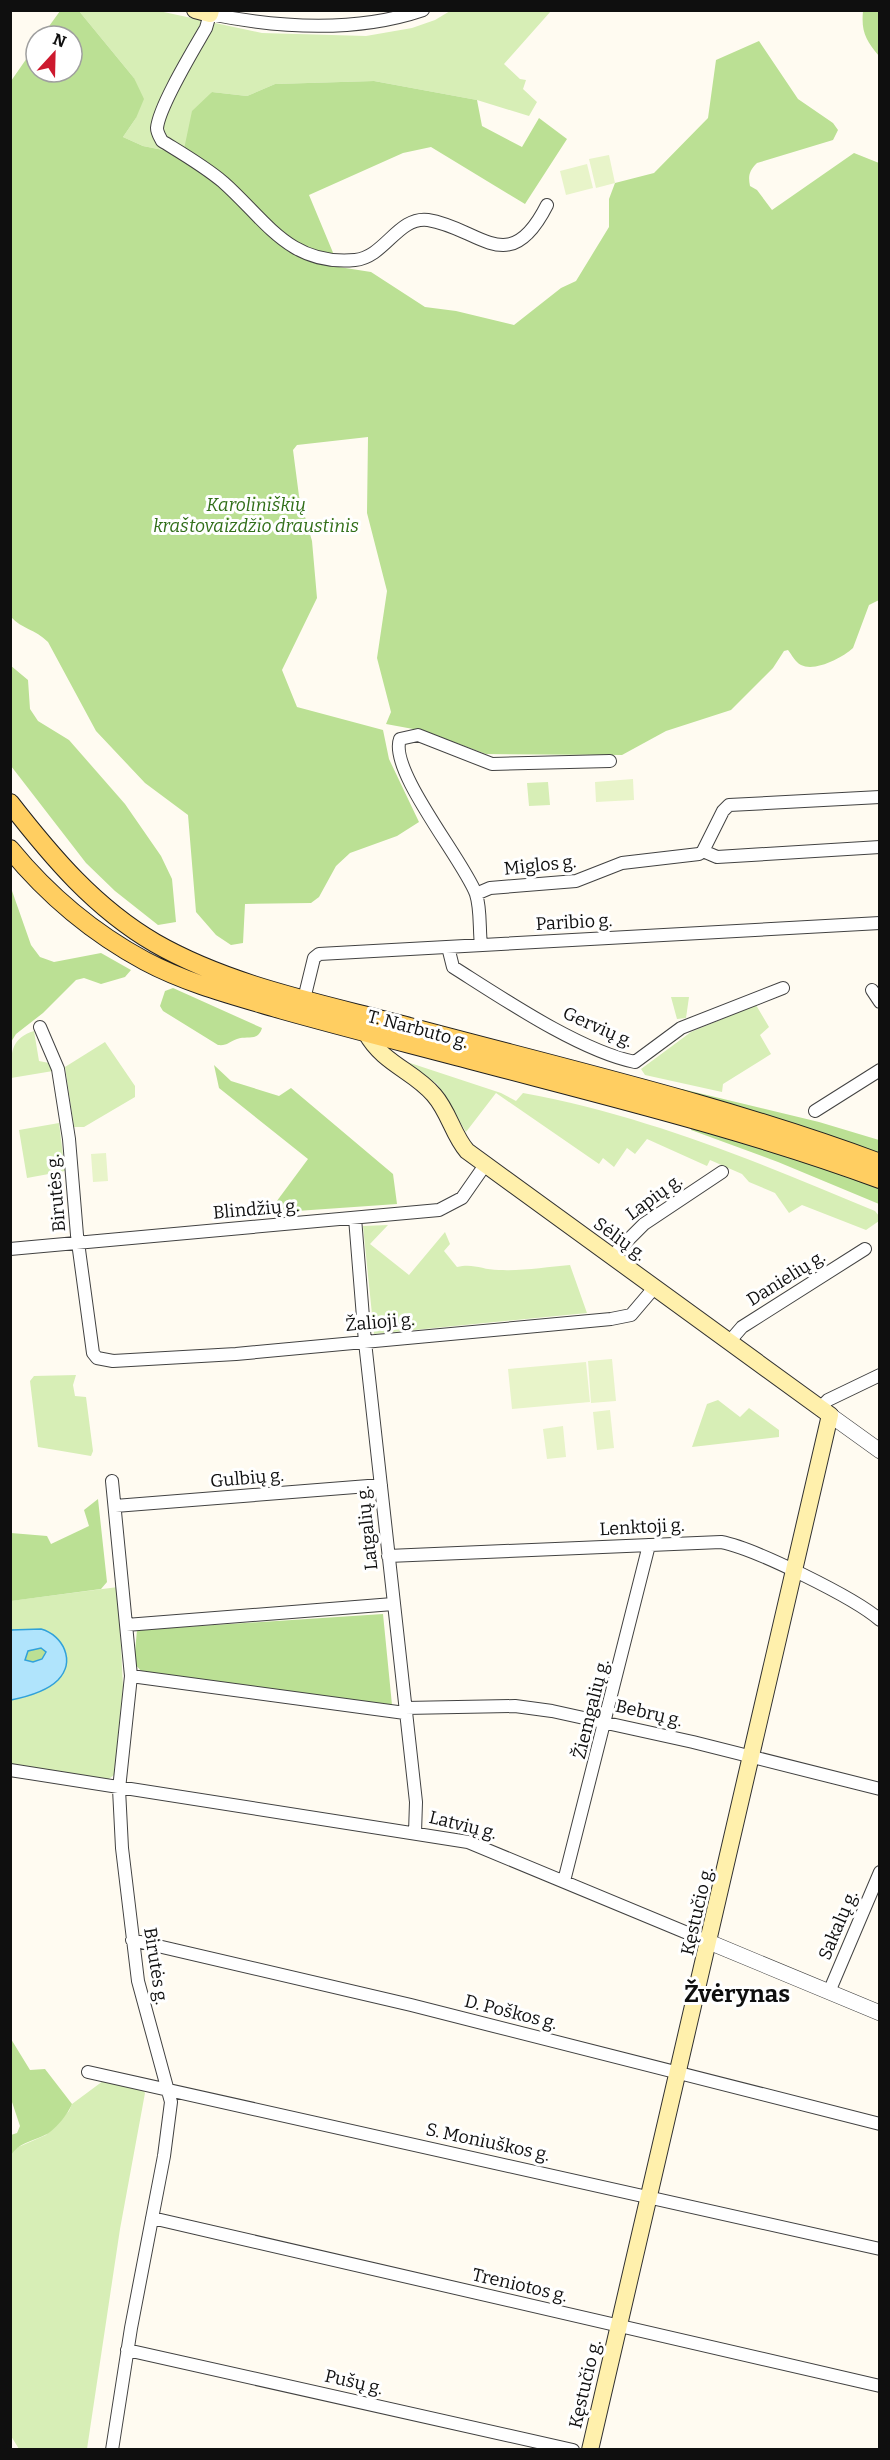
<svg xmlns="http://www.w3.org/2000/svg" width="890" height="2460" font-family="Bitter,serif">
<style>
.green{fill:#d7eeb6}
.forest{fill:#bbe094}
.pitch{fill:#e8f4c9}
.water{fill:#b0e4fc;stroke:#30a1da;stroke-width:1.5;fill-rule:evenodd}
.lines{fill:none;stroke-linecap:round;stroke-linejoin:round}
.minor-casing{stroke:#424242;stroke-width:14}
.tertiary-casing{stroke:#424242;stroke-width:16}
.secondary-casing{stroke:#313131;stroke-width:18}
.primary-casing{stroke:#202020;stroke-width:20}
.minor{stroke:#fff;stroke-width:12}
.tertiary{stroke:#fff;stroke-width:15}
.secondary{stroke:#fff0ac;stroke-width:16}
.primary{stroke:#ffce61;stroke-width:18}
.labels{text-anchor:middle;stroke-width:6;stroke-linejoin:round;paint-order:stroke}
.park-label{font-size:18px;font-style:italic;fill:#306e18;stroke:#fff}
.street-label{font-size:18px;fill:#0f0f0f;stroke:#fff}
.district-label{font-size:24px;font-weight:bold;fill:#0f0f0f;stroke:#fff}
</style>
<rect width="100%" height="100%" fill="#fffbf1"/>
<path class="green" d="M79,11H159L262,33L366,36L412,28L435,20L450,11H551L504,64L520,79L526,80L523,89L537,102L529,116L477,100L374,81L275,84L247,96L212,92L183,154L143,146L123,137L136,118L134,78Z
M548,782L550,805L529,806L527,783Z
M671,997H689L686,1018L677,1019Z
M756,1005L769,1027L760,1035L771,1054L723,1084L722,1092L645,1075L641,1069L691,1032Z
M34,1031L39,1061L49,1063L53,1071L11,1078C11,1055 9,1039 34,1031Z
M105,1042L135,1086V1097L84,1127H74L65,1067Z
M401,1060L501,1093L516,1101L523,1093C648,1116 758,1162 875,1211L879,1216V1221L866,1230L802,1205L789,1213L775,1193L749,1182L742,1174L710,1160L707,1166L647,1139L635,1154L627,1148L614,1167L603,1158L599,1164L496,1093L466,1132L437,1084Z
M59,1123L65,1171L27,1178L19,1130Z
M388,1225L370,1244L409,1275L445,1232L450,1244L444,1251L457,1267C474,1263 482,1270 499,1270C523,1271 547,1267 570,1265L587,1313L374,1334L363,1226Z
M76,1375L73,1385L75,1396L86,1397L93,1451L91,1456L38,1447L30,1381L34,1376Z
M718,1400L740,1417L749,1408L779,1430V1437L692,1447L707,1404Z
M118,1587L123,1687L114,1775L106,1781L11,1765V1700C26,1697 47,1691 58,1680C75,1661 63,1633 39,1630C30,1628 20,1630 11,1630L10,1601Z
M103,2081L143,2090L145,2093L120,2229L87,2449H19L11,2436L10,2155L16,2148L46,2135L69,2111L72,2104Z"/>
<path class="forest" d="M60,11H79L134,78L144,99L136,118L123,137L143,146L183,154L192,111L212,92L247,96L275,84L374,81L477,100L482,126L522,147L539,118L567,139L525,204L431,147L403,153L309,195L339,267L371,272L425,307L456,311L514,325L561,288L576,281L609,227V199L615,183L654,173L708,118L716,60L759,41L798,99L833,123L838,130L833,140L757,163C749,171 748,176 750,186L757,190L772,210L854,153L879,163V600L869,605L853,648C842,658 815,672 801,665C795,662 792,655 788,650L784,651L773,668L731,710L666,731L622,755L486,754L424,731L386,724L391,712L377,658L387,591L367,513L368,437L297,445L293,450L299,496L312,541L317,598L282,670L297,707L383,730L389,759L419,822L397,836L350,853L336,866L319,897L311,903L245,904L243,943L231,945L216,935L196,912L188,815L145,783L96,731L48,642C35,629 22,629 11,617V81L36,45V72H72V36H42Z
M863,11H879V56C866,40 861,32 863,11Z
M10,665L28,680L30,709L38,721L69,740L125,804L161,856L172,879L176,922L158,925L115,891L86,863L11,766Z
M11,888L31,945L40,957L54,962L101,953L131,970L125,977L101,984L84,978L76,980L43,1013L16,1034L11,1042Z
M173,988L262,1028C258,1042 247,1035 237,1039C229,1042 227,1046 218,1045L163,1011L160,1006L165,991Z
M214,1065L231,1081L279,1096L291,1088L393,1174L397,1204L268,1213L308,1159L219,1088Z
M682,1089L819,1122L879,1140V1158L678,1093Z
M692,1124L879,1187V1204L778,1162L691,1130Z
M98,1499L107,1582L101,1589L11,1601V1533L47,1536L51,1544L89,1526L84,1510Z
M383,1614L392,1705L142,1672L134,1663L137,1630Z
M41,1647L46,1651L42,1659L33,1662L25,1660L28,1651Z
M11,2039L30,2070L45,2069L72,2104C68,2114 54,2132 43,2136C30,2142 19,2143 11,2155V2135L17,2133L20,2126L11,2099Z"/>
<path class="pitch" d="M609,155L615,183L596,188L589,159Z
M587,164L593,188L566,195L560,171Z
M633,779L634,800L596,802L595,782Z
M106,1153L108,1181L93,1182L91,1154Z
M612,1359L616,1401L591,1403L588,1361Z
M586,1362L590,1402L512,1409L508,1369Z
M610,1410L614,1448L597,1450L593,1412Z
M563,1426L566,1457L547,1459L543,1429Z"/>
<path class="water" d="M41,1629C63,1635 76,1661 58,1680C47,1691 26,1697 11,1700V1630ZM41,1648L46,1652L42,1659L33,1662L25,1660L28,1651Z"/>
<g class="lines">
<g class="minor-casing">
<path id="minor" d="M423,10C355,33 279,28 210,14L206,28C194,49 159,106 157,128C157,133 160,137 162,141C183,154 204,166 223,182C266,220 289,266 355,260C385,257 398,216 428,220C480,228 509,280 547,205
M703,851L717,857L880,847
M476,894L490,888L576,881L622,863L699,854L703,851L723,811L729,805L880,797
M481,945C479,929 481,909 476,894C464,861 388,770 400,739L418,735L492,764L610,761
M448,947L453,967C502,998 580,1051 635,1062L681,1028L783,988
M872,990L880,1002
M304,999L314,958L319,954L880,923
M40,1027L58,1069L69,1139L77,1235L93,1353L97,1358L113,1361L236,1354L611,1319L631,1315L654,1288
M815,1111L880,1070
M355,1218L365,1342L416,1802L415,1833
M10,1249L439,1210L462,1198L485,1165
M611,1257L644,1224L722,1172
M729,1342L742,1327L865,1249
M820,1408L828,1400L880,1375
M115,1506L381,1485
M388,1556L721,1542C754,1548 855,1598 880,1620
M126,1625L393,1604
M131,1676L405,1713
M405,1708L515,1706L552,1711L693,1742L880,1789
M10,1770L468,1842L709,1942
M564,1881L649,1545
M132,1940L411,2005L880,2124
M829,1992L880,1872
M88,2072L880,2249
M152,2218L880,2386
M127,2350L573,2450
M112,2450L131,2328L164,2156L171,2102L138,1981L122,1848L119,1789L131,1676L112,1481"/>
</g>
<g class="tertiary-casing">
<path id="tertiary" d="M830,1415L880,1451
M709,1942L880,2013"/>
</g>
<g class="secondary-casing">
<path id="secondary" d="M195,10L210,14L211,10
M366,1033C383,1064 414,1071 434,1095C449,1112 453,1135 467,1151L830,1415L590,2450"/>
</g>
<g class="primary-casing">
<path id="primary" d="M10,803C52,857 95,908 155,943C230,986 319,1003 402,1025C562,1068 724,1105 880,1163
M10,849C47,894 93,933 145,961C188,984 236,996 283,1010C347,1028 411,1044 475,1061C611,1097 747,1130 880,1179"/>
</g>
<use href="#minor" class="minor"/>
<use href="#tertiary" class="tertiary"/>
<use href="#secondary" class="secondary"/>
<use href="#primary" class="primary"/>
</g>
<g class="labels">
<g class="park-label">
<text x="256" y="511">Karoliniškių<tspan x="256" dy="21">kraštovaizdžio draustinis</tspan></text>
</g>
<g class="street-label">
<text transform="translate(540 865) rotate(-6)" y="6">Miglos g.</text>
<text transform="translate(574 922) rotate(-3)" y="6">Paribio g.</text>
<text transform="translate(598 1027) rotate(24)" y="6">Gervių g.</text>
<text transform="translate(418 1029) rotate(15)" y="6">T. Narbuto g.</text>
<text transform="translate(56 1193) rotate(-95)" y="6">Birutės g.</text>
<text transform="translate(654 1197) rotate(-36)" y="6">Lapių g.</text>
<text transform="translate(256 1209) rotate(-5)" y="6">Blindžių g.</text>
<text transform="translate(620 1239) rotate(36)" y="6">Sėlių g.</text>
<text transform="translate(786 1278) rotate(-32)" y="6">Danielių g.</text>
<text transform="translate(380 1322) rotate(-5)" y="6">Žalioji g.</text>
<text transform="translate(247 1478) rotate(-5)" y="6">Gulbių g.</text>
<text transform="translate(642 1527) rotate(-3)" y="6">Lenktoji g.</text>
<text transform="translate(367 1528) rotate(-96)" y="6">Latgalių g.</text>
<text transform="translate(591 1709) rotate(-76)" y="6">Žiemgalių g.</text>
<text transform="translate(649 1713) rotate(13)" y="6">Bebrų g.</text>
<text transform="translate(463 1825) rotate(14)" y="6">Latvių g.</text>
<text transform="translate(697 1911) rotate(-77)" y="6">Kęstučio g.</text>
<text transform="translate(838 1925) rotate(-67)" y="6">Sakalų g.</text>
<text transform="translate(156 1966) rotate(81)" y="6">Birutės g.</text>
<text transform="translate(511 2012) rotate(14)" y="6">D. Poškos g.</text>
<text transform="translate(488 2142) rotate(12)" y="6">S. Moniuškos g.</text>
<text transform="translate(520 2285) rotate(13)" y="6">Treniotos g.</text>
<text transform="translate(354 2382) rotate(13)" y="6">Pušų g.</text>
<text transform="translate(585 2384) rotate(-77)" y="6">Kęstučio g.</text>
</g>
<g class="district-label">
<text x="737" y="2002">Žvėrynas</text>
</g>
</g>
<rect width="890" height="2460" fill="none" stroke="#0f0f0f" stroke-width="24"/>
<g transform="translate(54 54) rotate(22)"><circle r="28" fill="#ffffff" stroke="#9f9f9f" stroke-width="1.5"/>
<path d="M0-4.5L10 22L0 15L-10 22Z" fill="#cd192e"/>
<text y="-9" font-size="16" font-weight="bold" text-anchor="middle" fill="#0f0f0f">N</text>
</g>
</svg>
